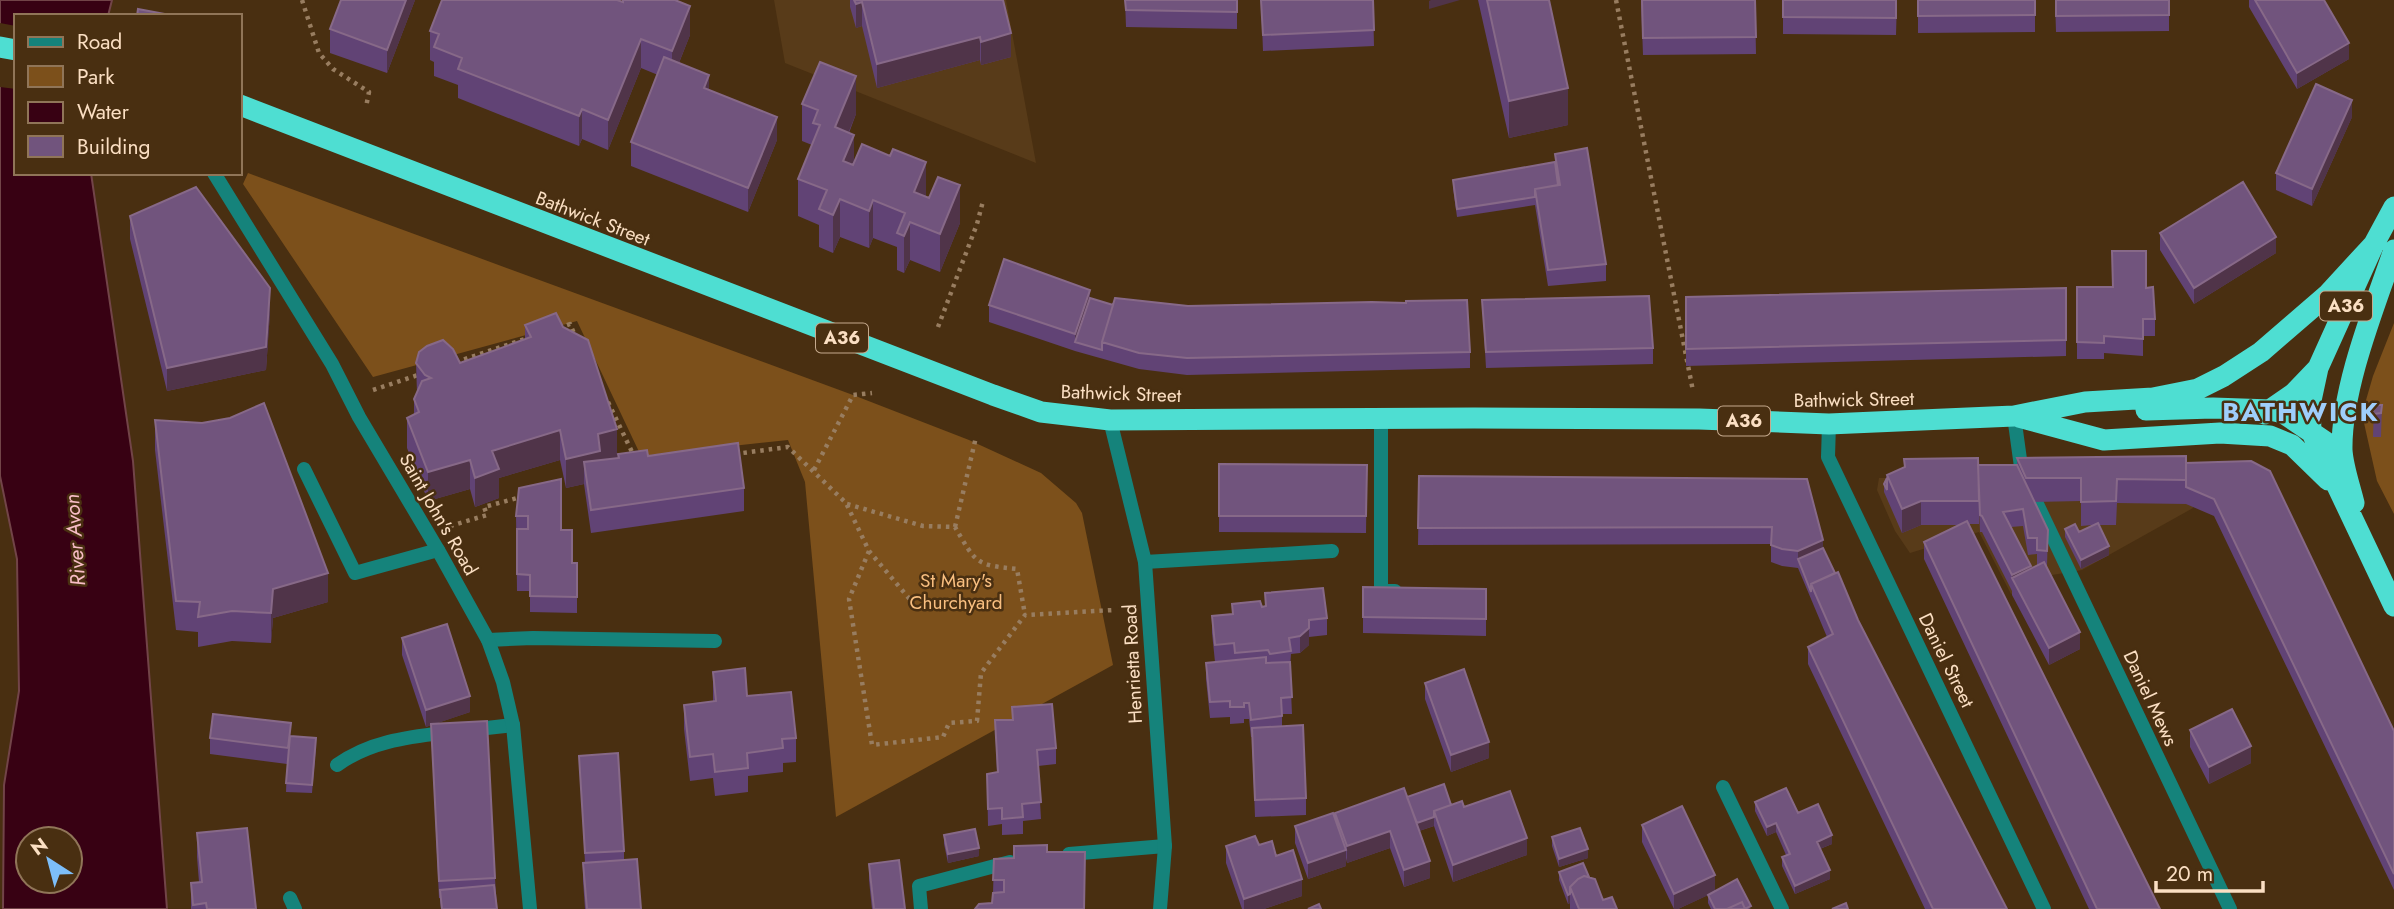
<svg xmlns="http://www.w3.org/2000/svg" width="2394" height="909" font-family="Jost,sans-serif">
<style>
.built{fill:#583b19}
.green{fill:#7c501b}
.water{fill:#380113;stroke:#724448;stroke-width:2;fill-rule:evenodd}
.pier{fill:#492f11}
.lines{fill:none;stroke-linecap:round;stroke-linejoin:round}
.path{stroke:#987d60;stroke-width:4.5;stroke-dasharray:3.5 5;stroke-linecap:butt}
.lane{stroke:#15837b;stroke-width:14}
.street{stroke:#15837b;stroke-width:14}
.highway{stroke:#4eded2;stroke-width:21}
.wall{fill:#614375;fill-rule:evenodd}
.shaded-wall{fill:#503449}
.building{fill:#71547d;stroke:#876988;stroke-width:2}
.labels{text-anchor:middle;stroke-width:5;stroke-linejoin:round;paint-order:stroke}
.shield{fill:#492f11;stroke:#c6aa8e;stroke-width:2}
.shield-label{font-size:18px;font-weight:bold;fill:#fbdfc3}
.street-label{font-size:19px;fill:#fbdfc3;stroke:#492f11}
.park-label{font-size:19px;fill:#f9bf80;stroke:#492f11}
.water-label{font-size:21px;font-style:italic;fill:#f8bdc7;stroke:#492f11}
.district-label{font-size:26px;font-weight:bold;letter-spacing:2px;fill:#9fcefb;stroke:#492f11}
</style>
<rect width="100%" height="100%" fill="#492f11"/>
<path class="built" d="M774,0H1006L1036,163L785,63Z
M1879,478L2190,479L2193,508L2082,570L2046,576L2011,594L1979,532L1910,553L1895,531L1877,490Z"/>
<path class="green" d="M248,173L853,395L969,440L1041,473L1076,503L1082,513L1113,665L836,817L805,482L788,440L641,456L577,321L373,377L243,184Z
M2394,323V514L2377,481L2362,414L2373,376Z"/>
<path class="water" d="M0,0H112L108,16H16V173H91L133,461L167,909H3L4,785L19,691L17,559L0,476ZM28,839H70V881H28Z"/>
<path class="pier" d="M0,23L16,26V89L0,87Z"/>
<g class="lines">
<path class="path" d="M302,0L319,53L333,69L369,92L366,107
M1616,0L1693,391
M938,327L977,224L983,201
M559,328L570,324L576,338
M456,362L531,337
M373,390L421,374
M608,402L633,454
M735,454L788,447L846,503L869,551L913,603
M814,470L853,395L872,393
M847,504L923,526L955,527C976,563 975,565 1017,569L1025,615
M450,526L487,515L484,507L521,497
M955,527L976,437
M869,551L849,599L872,745L943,737L949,723L977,721L981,673L1025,615L1114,610"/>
<path class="lane" d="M2014,416L2022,474
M1381,417V591H1395
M304,469L355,573L438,550
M2037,504L2230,909
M1145,562L1332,551
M488,640L533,638L715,641
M469,730L513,725
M337,765C370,741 409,737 449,732
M1069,854L1165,846
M921,909L919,886L1010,862"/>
<path class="street" d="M214,173L332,364L359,417L438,550L488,640L503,682L513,725L530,909
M1110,420L1145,562L1165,846L1160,909
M1829,424L1828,457L2044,909
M1723,787L1782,909
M290,898L295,909"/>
<path class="highway" d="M0,47L16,50
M240,105L993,395L1041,412L1110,420L1474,418L1699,419L1829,424L2014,416L2085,402L2153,398L2198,389L2224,376L2261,352L2327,295L2374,244
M2394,207L2374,244L2318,368L2310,405L2311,431L2394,606
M2146,410L2213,408L2271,410L2283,413L2342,453
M2264,414L2293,394L2318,368
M2019,417L2104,440L2220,433L2270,436L2292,445L2328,480
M2354,503C2350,486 2343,467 2342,450C2341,389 2374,308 2394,250"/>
</g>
<path class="wall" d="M415,0L387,73L330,53V29Z
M850,0H1003L1011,57L981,65L980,60L877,88L862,26L856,28L850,7Z
M1125,0H1237V29L1126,27Z
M1261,0H1373L1374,46L1263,51Z
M1478,0H1549L1568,125L1509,138Z
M1641,0H1755L1756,54L1643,55Z
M1783,0H1897L1896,35L1783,34Z
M1918,0H2035V32L1918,33Z
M2055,0H2169V31L2056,32Z
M2249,0H2324L2349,59L2297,89L2249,7Z
M430,31L690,35L679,63L709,90L777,140L748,212L631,166V142L658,75L641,68L608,150L582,139L579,146L458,98V85L434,76V62L430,60Z
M802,104L856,114L849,133L854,162L926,197L960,223L940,272L910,260L904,273L897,270V247L873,238L869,248L840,237L833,253L819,247V225L798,216V179L812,145L802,141Z
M2352,117L2312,206L2276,190V173Z
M1555,154L1606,264V281L1548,286L1535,205L1457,217L1453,188V180L1555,162Z
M130,216L270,312L266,370L167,391L130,239Z
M2160,233L2276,253L2194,304L2160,250Z
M2077,287L2146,288L2155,319V336H2143V356L2104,353V359H2077Z
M2066,288V356L1686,366V297Z
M1090,298L1113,305L1470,352V368L1187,375L1139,369L1075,351L989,322V305Z
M1482,300L1653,348V364L1486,368Z
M525,325L617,458L618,454L648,456L744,488V511L591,533L584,484L566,488L560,460L499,478V498L475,507L470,489L428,501L407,448V418L414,415V399L417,393L416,363H460L525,339Z
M2374,405H2382L2381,437H2373Z
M155,420L328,602L273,618L271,643L232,641L198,647V632L176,630L155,450Z
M2017,458L2186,463L2394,731V890L2214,516L2186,504L2117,503L2116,525H2099L2109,555L2081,569L2065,537V529L2079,532L2093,525L2081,526V501L2034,502L2048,530L2047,567L2080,649L2049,665L2012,595V591L1982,532H1980L1979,510V524H1968L2160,909H2089L1924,559V542L1960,525H1921L1902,533L1884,492V484L1887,475L1904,467V459L1978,465H2017ZM2023,526L2028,555L2037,554V565L2031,569L2011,527Z
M1219,464L1367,465L1366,533L1219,532Z
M1419,476L1807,479L1823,548L1858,620L2007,909H1925L1808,664V647L1827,637L1798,568L1782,566L1771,562V544L1418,545Z
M519,488L561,530L572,563H577V613L530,612V591H517L516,516Z
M1363,587L1486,589V636L1363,633Z
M1265,593L1327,618V635L1309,637V645L1300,653L1291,654L1290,668L1292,714H1282V726L1306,798V815L1255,817L1252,737H1251L1249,719H1244V723L1230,724V717L1210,718L1206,679V663L1215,662L1212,633V616L1232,614L1265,606Z
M402,638L470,712L437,723L495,878L497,909H441L440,898H439L431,725L426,727L402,655Z
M713,672L747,696L796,738V762L783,763V772L748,776V792L715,796L713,778L690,781L684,729V705L713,702Z
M1425,683L1489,758L1451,772L1425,699Z
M1012,707L1056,748V764L1038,766L1041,819L1023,821V834L1002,835V824L988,826L987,774L997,773L995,720H1012Z
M2190,730L2251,763L2209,784L2190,747Z
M291,736L316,746L312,793L286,792L287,764L210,754V738Z
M579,756L624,851V860L641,909H585L583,880V863H585Z
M1407,797L1464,807L1527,855L1453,882L1434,826L1419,831L1430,878L1404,887L1390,848L1347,863L1346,858V866L1308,879L1295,843V826L1335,820V813Z
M1755,802L1798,813L1832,844L1820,849L1830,879L1795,894L1782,866V857L1786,855L1776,832L1767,836L1755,811Z
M1642,825L1715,891L1751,909H1711L1708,903V895L1678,909H1674L1642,842Z
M197,833L256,909H191V883L199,882L197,857Z
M944,835L979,856L948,863L944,844Z
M1552,837L1588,858L1559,867L1552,846Z
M1259,845L1276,856L1302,896L1264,909H1242L1226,863V846Z
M1047,852L1084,909L992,903L993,893L994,859L1014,858Z
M869,864L905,909H872L869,880Z
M1559,872L1589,877L1603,900L1617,909H1570V903L1568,904L1559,880Z"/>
<path class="shaded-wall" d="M406,0H415L387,73V50Z
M1431,0H1460L1429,9V1Z
M862,2V26L856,28V4Z
M690,6V35L672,80V51Z
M1011,33V57L981,65V42Z
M980,37V60L877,88V64Z
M641,39V68L608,150V120Z
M2349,43V59L2297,89V73Z
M709,75V99L704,88Z
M856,76V114L835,165V127Z
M1568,88V125L1509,138V101Z
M2352,100V117L2312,206V189Z
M582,109V139L579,146V116Z
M777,117V140L748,212V188Z
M854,135V172L843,161Z
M926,162V199L914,192Z
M960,185V223L940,272V234Z
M840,199V237L833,253V215Z
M873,200V238L869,248V211Z
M910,222V260L904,273V236Z
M2276,237V253L2194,304V288Z
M270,288V312L266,370L167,391V368Z
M1090,290V306L1075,342V334Z
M617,429V459L584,462V484L566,488V459L598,434Z
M560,430V460L499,478V498L475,507V478L492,451Z
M470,460V489L428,501V472Z
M1921,501V525L1902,533V509Z
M1823,540V557L1798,559V551Z
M2109,546V555L2081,569V560Z
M2031,566V582L2012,578V591V575Z
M328,573V602L273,618L271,643V613L273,589Z
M1309,628V645L1300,653V636Z
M2080,632V649L2049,665V648Z
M470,696V712L426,727V710Z
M1489,742V758L1451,772V755Z
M2251,746V763L2209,784V767Z
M1434,817V826L1416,832V824Z
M1776,823V832L1767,836V827Z
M1390,831V848L1347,863V846Z
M1832,835V844L1817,850V842Z
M1527,838V855L1453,882V865Z
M979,848V856L948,863V854Z
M1588,849V858L1559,867V859Z
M1346,850V866L1308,879V863Z
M1430,861V878L1404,887V870Z
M1830,870V879L1795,894V886Z
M1715,875V892L1678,909H1674V894Z
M1302,879V896L1264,909H1244V899Z
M1570,894V903L1568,904V895Z"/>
<path class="building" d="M341,0H406L387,50L330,29Z
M442,0H617L623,2V0H675L690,6L672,51L641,39L608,120L582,109L579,116L458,69L462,58L434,47L439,34L430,31Z
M854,0H1003L1011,33L981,42L980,37L877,64L862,2L856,4Z
M1125,0H1237V12L1126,10Z
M1261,0H1373L1374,30L1263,35Z
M1487,0H1549L1568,88L1509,101Z
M1642,0H1755L1756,37L1643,38Z
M1783,0H1896V18L1783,17Z
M1918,0H2035V15L1918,16Z
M2056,0H2169V15L2056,16Z
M2255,0H2324L2349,43L2297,73Z
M138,9L170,15L137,16Z
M664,57L709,75L704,88L777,117L748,188L631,142Z
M820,62L856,76L835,127L854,135L843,161L853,165L862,144L890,156L893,149L926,162L914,192L929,198L938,177L960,185L940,234L910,222L904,236L897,233L905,213L873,200L869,211L840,199L833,215L819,209L827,190L798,179L820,125L813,123L818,110L802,104Z
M2316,84L2352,100L2312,189L2276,173Z
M1587,148L1606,264L1548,270L1535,189L1560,185L1555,154Z
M1555,162L1558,185L1535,189V197L1457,209L1453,180Z
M2243,182L2276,237L2194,288L2160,233Z
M196,187L270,288L266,347L167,368L130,216Z
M2112,251H2146V288L2153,287L2155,319H2143V339L2104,336V343L2077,342V287H2113Z
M1004,259L1090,290L1075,334L989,305Z
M2066,288V340L1686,349V297Z
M1649,296L1653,348L1486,352L1482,300Z
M1090,298L1113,305L1102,342V350L1075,342Z
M1115,298L1188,306L1372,302L1406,303V301L1467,300L1470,352L1187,358L1139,353L1102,342Z
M556,313L563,327L588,340L617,429L598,434L600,451L566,459L560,430L492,451L499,469L475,478L470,460L428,472L407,418L419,412L414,399L422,381L431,378L425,375L416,363L419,352L427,346L443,340L453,349L460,363L531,337L525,325Z
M264,403L328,573L273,589L271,613L232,611L198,617L200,602L176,601L155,420L202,423L230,418Z
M2374,405H2382L2381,413L2373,414Z
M738,443L744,488L591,510L584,462L619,458L618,454L647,450L648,456Z
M2186,456V480L2117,479L2116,501L2081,502V478H2026L2017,458Z
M1978,458L1979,501H1921L1902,509L1887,475L1905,467L1904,459Z
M2251,461L2270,471L2394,731V874L2214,499L2186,487V463Z
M1219,464L1367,465L1366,516H1219Z
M1978,465H2017L2048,530L2047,551L2037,550V538H2028L2023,509L2003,512L2031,566L2012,575L1982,516L1980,515Z
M1419,476L1807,479L1823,540L1798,551L1782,549L1771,545L1772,527L1418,528Z
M1887,478V490L1884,484Z
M561,479V530H572V563H577V597L530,596V575L517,574V529H528V516H516L519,488Z
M1967,521L2160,909H2097L1924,542Z
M2098,523L2109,546L2081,560L2065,529L2075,524L2079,532Z
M1823,548L1835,573L1811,584V592L1798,559Z
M2044,562L2080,632L2049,648L2012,578Z
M1838,572L1858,620L2007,909H1933L1808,647L1833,634L1811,584Z
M1363,587L1486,589V619L1363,617Z
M1323,588L1327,618L1309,620V628L1300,636L1289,638L1291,651L1270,654L1268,650L1235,653L1234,643L1215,645L1212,616L1233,614L1232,604L1260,601L1262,607L1266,606L1265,593Z
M447,624L470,696L426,710L402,638Z
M1266,657V663L1290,662L1292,697L1281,698L1282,716L1251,720L1249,703H1244V707H1230V701L1210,702L1206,663Z
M745,668L747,696L791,692L796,738L782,739L783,748L747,753L748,768L715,772L713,754L690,757L684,705L716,701L713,672Z
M1464,669L1489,742L1451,755L1425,683Z
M1052,704L1056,748L1037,750L1041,802L1022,804L1023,817L1002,819V808L988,809L987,774L998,772L995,720H1013L1012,707Z
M2232,709L2251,746L2209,767L2190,730Z
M213,714L291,723L288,748L210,738Z
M487,721L495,878L439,881L431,724Z
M1303,725L1306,798L1255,800L1252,728Z
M290,736L316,738L312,785L286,783Z
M618,753L624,851L585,853L579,756Z
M1444,784L1451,805L1434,811V817L1417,823L1407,797Z
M1404,788L1430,861L1404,870L1390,831L1347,846L1335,813Z
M1786,788L1798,813L1818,804L1832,835L1817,842L1830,870L1795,886L1782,857L1790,854L1776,823L1767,827L1755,802Z
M1510,791L1527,838L1453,865L1434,811L1462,801L1464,807Z
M1682,806L1715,875L1674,894L1642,825Z
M1333,813L1346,850L1308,863L1295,826Z
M247,828L256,909H207L206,903L193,905L191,883L202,882L197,833Z
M1580,828L1588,849L1559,859L1552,837Z
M975,829L979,848L948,854L944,835Z
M1255,836L1259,845L1272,841L1276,856L1293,850L1302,879L1244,899L1226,846Z
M1047,845V852H1085L1084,909H975L979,904L992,903L993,893L1004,892V880H993L994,859L1014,858V846Z
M637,859L641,909H587L583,863Z
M899,860L905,909H874L869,864Z
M1583,863L1589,877L1584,876L1578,879L1570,887V894L1568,895L1559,872Z
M1584,876L1595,879L1603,900L1612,897L1617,909H1579L1570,887L1578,879Z
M1737,879L1751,906L1745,909L1742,902L1727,909H1715L1708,895Z
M494,885L497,909H442L440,890Z
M1742,902L1745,909H1727Z
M1846,903L1848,909H1832Z
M1319,904L1321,909H1308Z"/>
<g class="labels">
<g class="shield">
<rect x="2320" y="291.5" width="52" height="29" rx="5"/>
<rect x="816" y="323.5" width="52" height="29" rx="5"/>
<rect x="1718" y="406.5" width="52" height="29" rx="5"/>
</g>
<g class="shield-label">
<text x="2346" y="312">A36</text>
<text x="842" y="344">A36</text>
<text x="1744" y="427">A36</text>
</g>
<g class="street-label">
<text transform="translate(593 218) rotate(21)" y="7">Bathwick Street</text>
<text transform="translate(1121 393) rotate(2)" y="7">Bathwick Street</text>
<text transform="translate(1854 399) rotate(-1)" y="7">Bathwick Street</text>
<text transform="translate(439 514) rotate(60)" y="7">Saint John's Road</text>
<text transform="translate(1947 660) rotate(64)" y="7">Daniel Street</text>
<text transform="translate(1132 664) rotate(-93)" y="7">Henrietta Road</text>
<text transform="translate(2151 698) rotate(65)" y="7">Daniel Mews</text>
</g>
<g class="park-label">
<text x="956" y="587">St Mary's<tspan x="956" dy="22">Churchyard</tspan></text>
</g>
<g class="water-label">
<text transform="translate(75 540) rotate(-94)" y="7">River Avon</text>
</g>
<g class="district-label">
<text x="2301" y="421">BATHWICK</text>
</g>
</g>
<rect x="14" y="14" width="228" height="161" fill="#492f11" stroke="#907558" stroke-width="2"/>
<rect x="28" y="37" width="35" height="10" fill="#15837b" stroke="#907558" stroke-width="2"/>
<text x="77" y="49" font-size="21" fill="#fbdfc3">Road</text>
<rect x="28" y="66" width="35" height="21" fill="#7c501b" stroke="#907558" stroke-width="2"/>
<text x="77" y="84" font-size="21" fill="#fbdfc3">Park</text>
<rect x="28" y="102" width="35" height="21" fill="#380113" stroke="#907558" stroke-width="2"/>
<text x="77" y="119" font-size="21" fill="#fbdfc3">Water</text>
<rect x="28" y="136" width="35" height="21" fill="#71547d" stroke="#907558" stroke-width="2"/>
<text x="77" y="154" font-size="21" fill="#fbdfc3">Building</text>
<g transform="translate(49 860) rotate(324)"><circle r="33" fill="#492f11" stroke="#907558" stroke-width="2"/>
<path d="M0-5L12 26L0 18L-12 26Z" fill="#7dbef9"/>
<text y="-10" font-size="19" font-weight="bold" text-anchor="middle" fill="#fbdfc3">N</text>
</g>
<path d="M2156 881v10h107v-10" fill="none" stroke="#fbdfc3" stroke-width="3.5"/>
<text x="2166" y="881" font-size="21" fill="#fbdfc3" stroke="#492f11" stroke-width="5" paint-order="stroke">20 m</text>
</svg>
